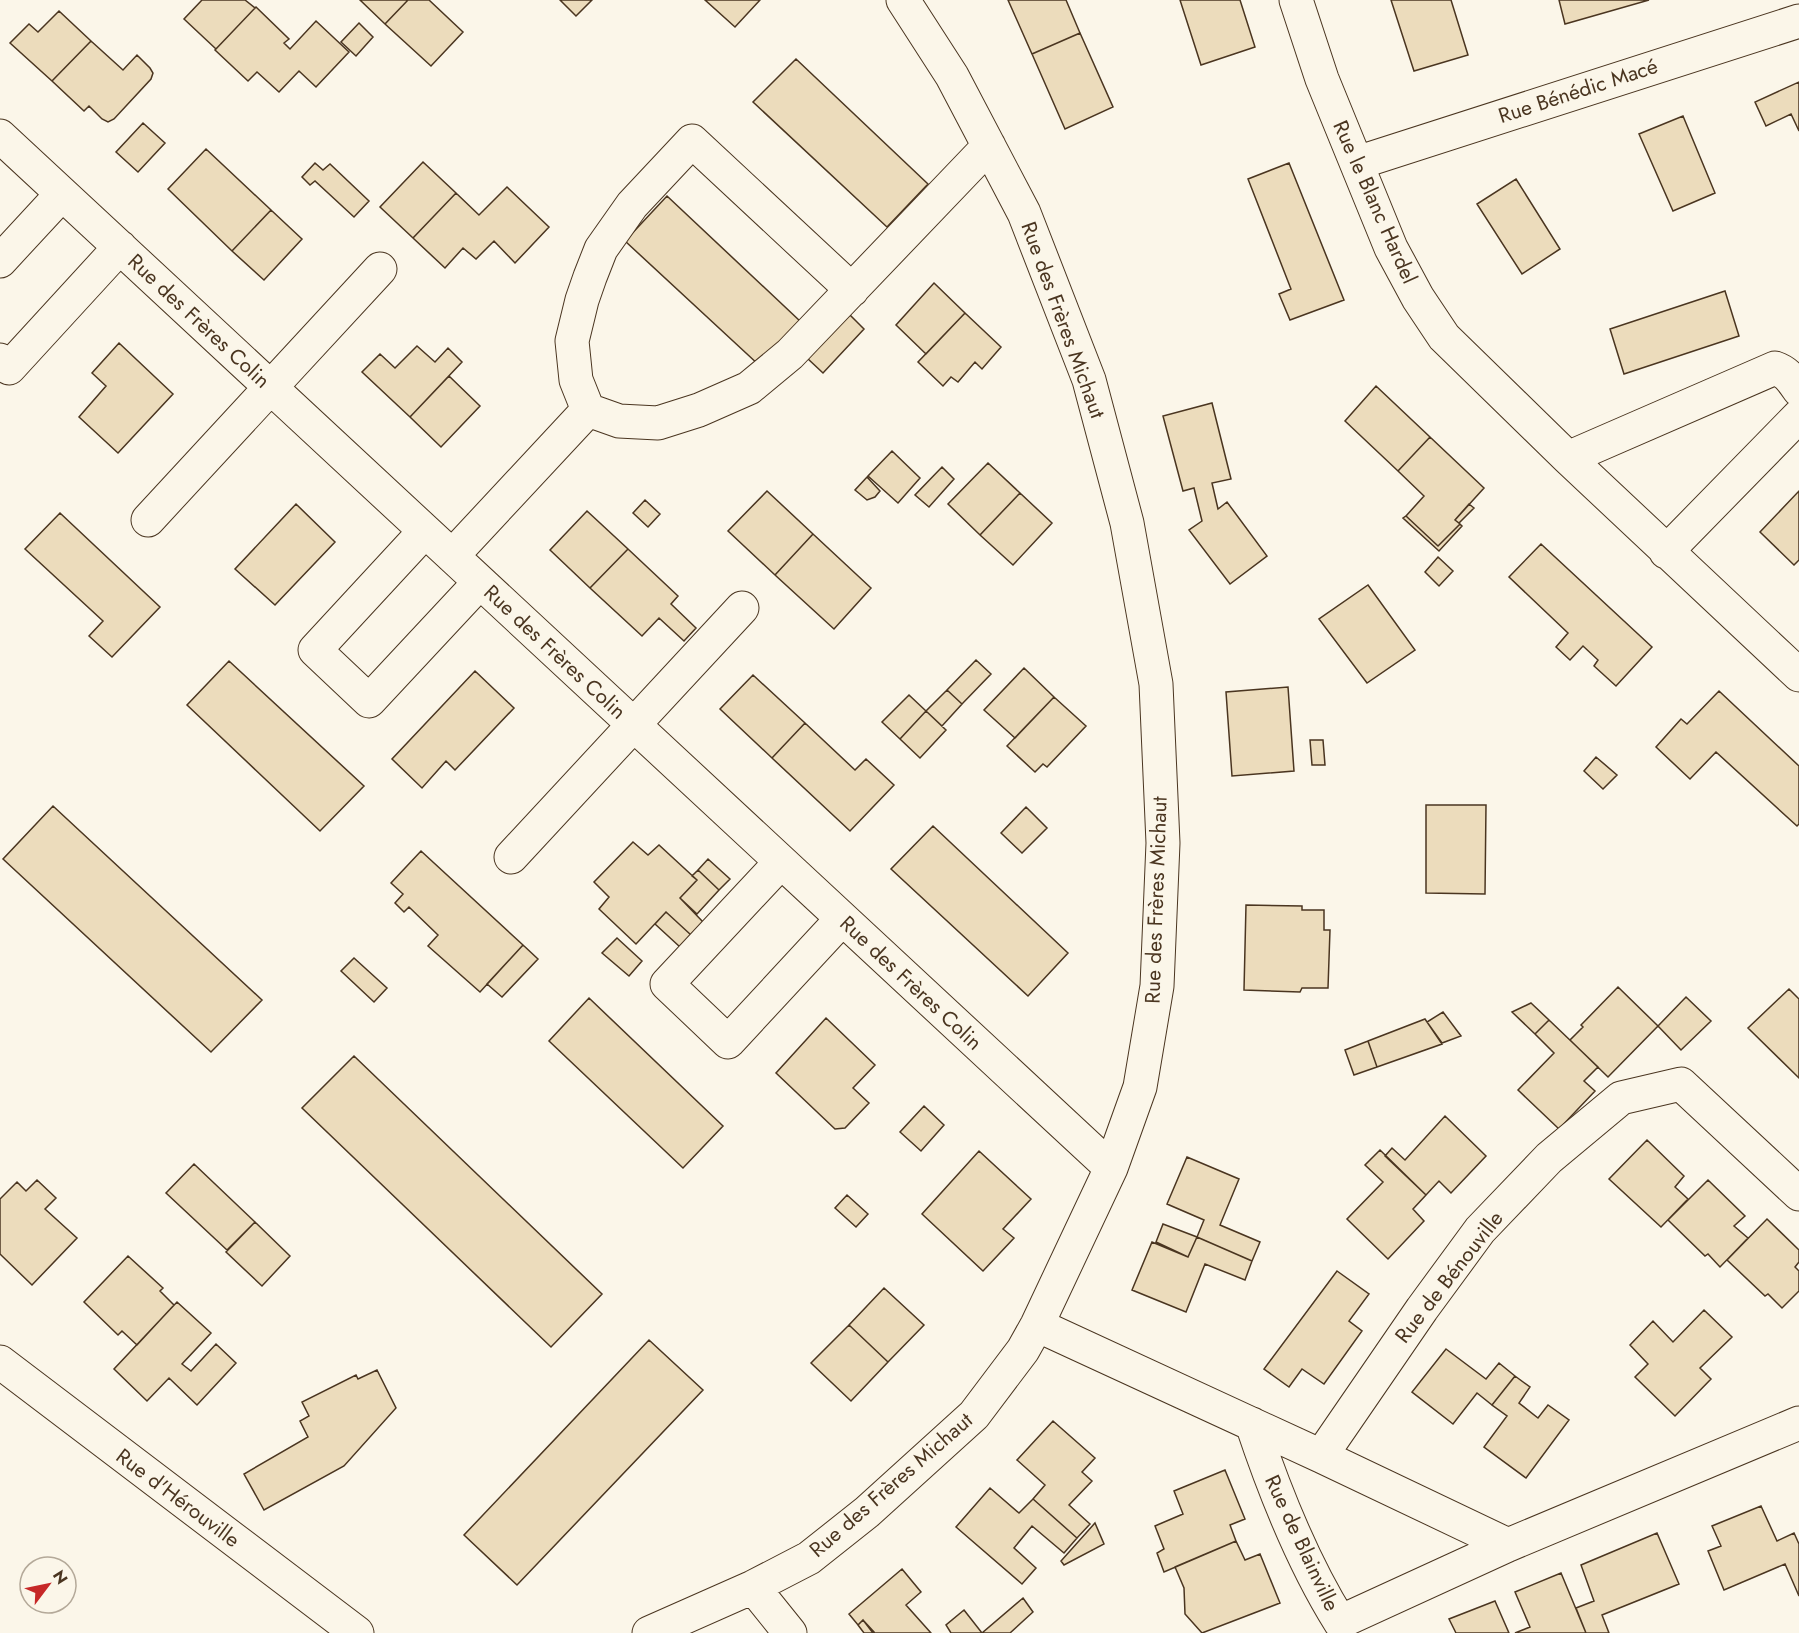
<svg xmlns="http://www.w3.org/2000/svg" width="1799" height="1633" font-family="Jost,sans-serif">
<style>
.building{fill:#ecdcbc;stroke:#4a3520;stroke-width:1.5}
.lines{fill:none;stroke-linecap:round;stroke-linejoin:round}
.minor-casing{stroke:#4a3520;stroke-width:35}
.minor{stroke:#fbf6e9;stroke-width:33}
.labels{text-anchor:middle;stroke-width:4.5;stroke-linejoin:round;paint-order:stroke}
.street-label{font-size:21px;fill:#4a3520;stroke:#fbf6e9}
</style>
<rect width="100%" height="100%" fill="#fbf6e9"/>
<path class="building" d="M202,0H245L255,8L216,49L184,19Z
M360,0H408L385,24Z
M408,0H429L463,32L431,66L385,24Z
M560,0H592L576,16Z
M705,0H760L735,27Z
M1008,0H1066L1080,33L1032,54Z
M1180,0H1240L1255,47L1201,65Z
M1391,0H1451L1468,55L1414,71Z
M1559,0H1649L1565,24Z
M256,7L289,39L284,43L290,49L316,21L349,52L316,87L299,71L279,92L257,72L248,81L215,50Z
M59,11L91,41L52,81L10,43L29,24L38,32Z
M359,23L373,37L356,56L341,42Z
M1080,33L1113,107L1065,129L1032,54Z
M91,41L123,70L137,55L150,68L153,73L151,79L114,119L108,122L102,119L89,106L84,111L52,81Z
M796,59L928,184L887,227L753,102Z
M1799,82V131L1791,114L1766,126L1755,102Z
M1683,116L1715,193L1673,211L1639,134Z
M143,123L165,143L138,172L116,152Z
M206,149L271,210L232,251L168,189Z
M423,162L456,193L413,238L380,207Z
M315,163L323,170L330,164L369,201L354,217L315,181L310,185L302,177Z
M1289,163L1344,300L1290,320L1279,294L1291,289L1248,179Z
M1516,179L1560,249L1522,274L1477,204Z
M507,187L549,227L515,263L494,241L476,259L463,248L445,268L413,238L456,193L479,215Z
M667,196L801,322L760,366L625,241Z
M271,210L302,239L264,280L232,251Z
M934,283L965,313L926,354L896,325Z
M1725,291L1739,336L1624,374L1610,329Z
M965,313L1001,347L982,369L975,362L958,382L951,377L943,386L918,362Z
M849,314L864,329L823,373L807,358Z
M119,343L173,394L118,453L79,417L106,386L92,373Z
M417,346L435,362L448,348L462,362L410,417L362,372L380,354L395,368Z
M449,376L480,406L441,447L410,417Z
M1376,386L1430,437L1398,471L1345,421Z
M1212,403L1231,479L1212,483L1218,509L1227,502L1267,556L1230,584L1189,530L1202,521L1194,488L1183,491L1163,416Z
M1430,437L1484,488L1455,520L1460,524L1438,546L1406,516L1424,496L1398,471Z
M892,451L920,478L898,503L868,476Z
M988,463L1020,493L980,535L948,504Z
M942,467L954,479L929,507L915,495Z
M867,477L880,491L875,497L867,500L855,490Z
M767,491L813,534L775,575L728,531Z
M1799,491V560L1794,565L1760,532Z
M1020,493L1052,523L1013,565L980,535Z
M645,500L660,514L648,527L633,513Z
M296,504L335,542L275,605L235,569Z
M1469,504L1474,508L1459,523L1455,520Z
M587,511L628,549L590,588L550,550Z
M60,513L160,607L112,657L89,636L103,621L25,549Z
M1406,516L1438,546L1460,524L1462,526L1439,551L1403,518Z
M813,534L871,588L834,629L775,575Z
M1541,544L1652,647L1616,686L1594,666L1598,660L1583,646L1570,660L1556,647L1568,633L1509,577Z
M628,549L678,596L671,604L696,628L684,641L659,618L642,636L590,588Z
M1438,557L1453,571L1439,586L1425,572Z
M1368,585L1415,650L1367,683L1319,619Z
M976,660L991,674L962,704L947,690Z
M229,661L364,786L320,831L187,705Z
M1024,668L1054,697L1015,738L984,710Z
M475,671L514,708L455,770L446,761L422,788L392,759Z
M753,675L805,723L772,758L720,709Z
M1288,687L1294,771L1232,776L1226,692Z
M947,690L962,704L942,726L926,711Z
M1719,691L1799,766V824L1797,826L1716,752L1690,779L1656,747L1681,719L1687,724Z
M909,695L926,711L900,739L882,722Z
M1054,697L1086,726L1047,767L1043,764L1035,772L1007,746Z
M926,711L946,730L920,758L900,739Z
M805,723L855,770L866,759L894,785L850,831L772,758Z
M1310,740H1323L1325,765H1312Z
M1596,757L1617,775L1603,789L1584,771Z
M1426,805H1486L1485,894L1426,893Z
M53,806L262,1000L211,1052L3,859Z
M1026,807L1047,828L1022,853L1001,833Z
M933,826L1068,953L1028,996L891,869Z
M633,842L648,855L659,845L697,880L680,898L703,922L691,935L666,912L636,944L599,909L609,897L594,882Z
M421,851L523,945L480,992L428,946L438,935L409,907L404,912L395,903L403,894L391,883Z
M708,859L730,879L719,890L698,870Z
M698,870L719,890L697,914L680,898L697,880L692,876Z
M1246,905L1302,906V910H1324V930H1330L1328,988H1302L1300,992L1244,990Z
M666,912L691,935L680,947L655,924Z
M617,938L642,961L629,976L602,953Z
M523,945L538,959L502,997L487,984Z
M354,958L387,988L374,1002L341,971Z
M1618,987L1658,1026L1608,1077L1570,1040L1583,1027L1581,1025Z
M1789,989L1799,999V1078L1748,1028Z
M1686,997L1711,1021L1681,1050L1658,1026Z
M589,998L723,1126L683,1168L549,1041Z
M1531,1003L1549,1020L1535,1034L1512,1012Z
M1443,1012L1461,1036L1442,1043L1427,1022Z
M826,1018L875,1065L853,1088L869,1103L845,1128L835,1129L776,1073Z
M1425,1019L1442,1044L1377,1067L1368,1041Z
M1549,1020L1598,1067L1584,1081L1595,1091L1559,1129L1518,1090L1554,1053L1535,1034Z
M1368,1041L1377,1067L1354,1075L1345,1050Z
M354,1056L602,1294L551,1347L302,1108Z
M924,1106L944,1125L921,1151L900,1132Z
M1445,1116L1486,1156L1451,1193L1439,1181L1426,1195L1385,1156L1392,1148L1405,1160Z
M1647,1140L1684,1176L1675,1187L1688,1199L1661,1227L1609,1179Z
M1380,1150L1426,1195L1413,1209L1424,1221L1388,1259L1347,1219L1383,1182L1365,1165Z
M979,1151L1031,1199L1003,1229L1014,1238L983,1271L922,1214Z
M1187,1157L1239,1179L1220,1225L1260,1242L1252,1261L1197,1237L1204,1220L1167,1204Z
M194,1164L255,1222L227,1250L166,1193Z
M37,1180L56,1198L45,1209L77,1238L32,1285L0,1254V1199L17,1182L26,1191Z
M1708,1180L1745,1216L1734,1226L1748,1238L1720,1267L1708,1254L1705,1256L1668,1220Z
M847,1195L868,1214L856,1227L835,1208Z
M1767,1219L1799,1250V1262L1795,1267L1799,1271V1291L1782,1308L1768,1294L1765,1296L1727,1260Z
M255,1222L290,1256L262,1286L226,1252Z
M1163,1224L1197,1237L1188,1257L1156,1242Z
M1197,1237L1252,1261L1245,1280L1205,1264L1186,1312L1132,1290L1152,1242L1188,1257Z
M128,1256L163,1288L160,1291L174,1305L137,1345L122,1331L118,1335L84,1302Z
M1337,1271L1369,1294L1349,1321L1362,1331L1324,1384L1302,1369L1289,1387L1264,1369Z
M884,1288L924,1325L888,1362L849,1325Z
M177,1302L211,1333L182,1364L191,1371L216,1344L236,1363L197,1405L169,1378L147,1401L114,1369Z
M1704,1310L1732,1337L1700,1368L1711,1379L1675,1416L1635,1377L1648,1364L1630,1345L1653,1321L1673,1342Z
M849,1325L888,1362L851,1401L811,1363Z
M649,1340L703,1390L517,1585L464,1535Z
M1446,1349L1486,1379L1499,1363L1515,1376L1492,1405L1477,1393L1453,1424L1412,1392Z
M377,1370L396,1408L344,1466L264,1510L244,1474L308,1437L300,1421L309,1416L302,1402L356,1375L358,1379Z
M1515,1376L1530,1387L1519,1403L1538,1418L1548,1405L1569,1420L1526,1478L1484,1447L1507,1416L1492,1405Z
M1053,1421L1095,1458L1082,1472L1092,1481L1069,1505L1090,1524L1077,1538L1033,1499L1045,1485L1017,1460Z
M1225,1470L1245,1519L1230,1525L1236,1541L1164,1572L1157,1553L1164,1549L1155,1526L1183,1514L1174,1491Z
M990,1488L1019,1513L1033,1499L1077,1538L1064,1553L1032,1526L1014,1548L1036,1568L1022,1584L956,1527Z
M1761,1506L1777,1541L1794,1533L1799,1544V1596L1785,1564L1724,1590L1708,1551L1721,1546L1712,1526Z
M1095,1523L1104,1544L1064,1565L1061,1561Z
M1657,1533L1679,1584L1602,1615L1609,1633H1586L1576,1608L1594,1601L1581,1565Z
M1236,1541L1245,1560L1260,1554L1280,1603L1202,1633L1185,1614L1184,1588L1175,1567Z
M902,1569L921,1592L906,1605L931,1633H873L863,1620L858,1625L849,1614Z
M1561,1573L1586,1633H1515L1530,1627L1515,1592Z
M1023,1598L1033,1612L1010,1633H982Z
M1495,1601L1509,1633H1456L1449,1619Z
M964,1610L982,1633H951L946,1625Z
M863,1620L874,1632L873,1633H864L858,1625Z"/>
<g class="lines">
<g class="minor-casing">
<path id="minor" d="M1296,0L1322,79L1391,248L1418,298L1444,337L1568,458L1799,675
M0,136L1111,1168
M1357,163L1799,21
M0,261L62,194
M0,360L9,368L120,247
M588,410L576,380L572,341L582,300L590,277L601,249L632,205L692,141L852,290
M1568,458L1775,368C1787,372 1792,380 1799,390
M148,520L380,269
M425,531L315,650L369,701L480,582
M1666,552L1799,416
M452,556L588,410L619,421L658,423L699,410L749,388L790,354L989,146
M511,857L742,608
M781,862L667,984L728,1042L842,919
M1037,1325L1321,1456L1508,1545L1799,1423
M0,1362L357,1633
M1252,1424C1274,1490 1303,1563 1340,1622L1508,1545
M1321,1456L1422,1309L1480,1230L1549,1158L1621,1098L1681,1084L1799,1194
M753,1587L790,1633
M649,1633L753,1587L809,1558L867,1512L974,1415L1023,1350L1037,1325L1111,1168L1140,1087L1157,986L1163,843L1156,684L1127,523L1089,380L1024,213L952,76L903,0"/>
</g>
<use href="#minor" class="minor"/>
</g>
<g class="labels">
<g class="street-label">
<text transform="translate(1578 91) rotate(-18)" y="7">Rue Bénédic Macé</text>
<text transform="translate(1375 202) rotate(66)" y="7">Rue le Blanc Hardel</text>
<text transform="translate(1063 320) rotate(70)" y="7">Rue des Frères Michaut</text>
<text transform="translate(199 321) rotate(43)" y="7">Rue des Frères Colin</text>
<text transform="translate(555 652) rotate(43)" y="7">Rue des Frères Colin</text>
<text transform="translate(1156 900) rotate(-88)" y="7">Rue des Frères Michaut</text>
<text transform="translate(911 983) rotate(43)" y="7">Rue des Frères Colin</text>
<text transform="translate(1449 1277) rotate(-52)" y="7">Rue de Bénouville</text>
<text transform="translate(891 1485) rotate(-41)" y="7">Rue des Frères Michaut</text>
<text transform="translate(178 1498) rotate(37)" y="7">Rue d'Hérouville</text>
<text transform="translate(1302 1543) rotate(65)" y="7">Rue de Blainville</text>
</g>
</g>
<g transform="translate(48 1585) rotate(58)"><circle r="28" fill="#fbf6e9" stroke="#b4a999" stroke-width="1.5"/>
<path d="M0-4.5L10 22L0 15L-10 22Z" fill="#c62828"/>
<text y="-9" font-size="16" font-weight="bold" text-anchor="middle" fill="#4a3520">N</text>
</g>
</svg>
